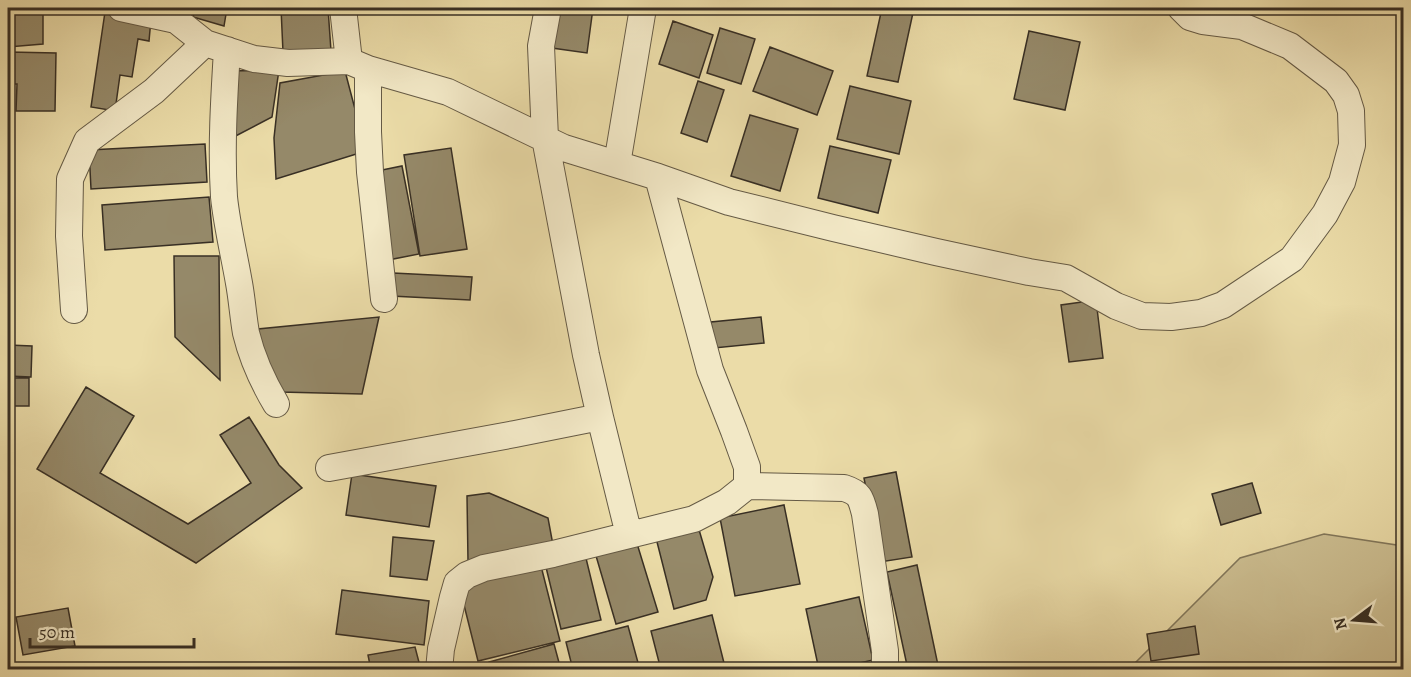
<svg xmlns="http://www.w3.org/2000/svg" width="1411" height="677" font-family="Alegreya,serif">
<style>
.green{fill:#cdbf92;stroke:#82775b;stroke-width:1.5}
.building{fill:#958969;stroke:#382f24;stroke-width:1.5}
.lines{fill:none;stroke-linecap:round;stroke-linejoin:round}
.street-casing{stroke:#655a45;stroke-width:28}
.street{stroke:#f2e8c6;stroke-width:26}
</style>
<rect width="100%" height="100%" fill="#ebdca8"/>
<filter id="stains"><feTurbulence type="fractalNoise" baseFrequency=".00333" numOctaves="4"/><feColorMatrix values="0 0 0 0 .2 0 0 0 0 .09 0 0 0 0 .02 0 0 0 .5 -.17"/></filter>
<radialGradient id="worn" r=".72"><stop offset=".6" stop-color="#630" stop-opacity="0"/><stop offset="1" stop-color="#630" stop-opacity=".3"/></radialGradient>
<path class="green" d="M1324,534L1403,546V669L1128,670L1240,558Z"/>
<path class="building" d="M9,8H43V44L8,47Z
M195,8H227L224,26L193,17Z
M281,8H328L331,51L283,52Z
M551,8H593L587,53L545,47Z
M882,8H914L898,82L867,76Z
M105,12L151,19L149,41L138,39L132,77L120,75L115,111L91,107Z
M673,21L713,35L699,78L659,64Z
M720,28L755,39L741,84L707,73Z
M1029,31L1080,42L1065,110L1014,99Z
M770,47L833,71L817,115L753,91Z
M9,52L56,53L55,111H16L17,84H9Z
M279,70L272,117L228,140L229,71Z
M345,71L366,151L276,179L274,138L280,83Z
M698,81L724,90L707,142L681,133Z
M850,86L911,101L899,154L837,139Z
M750,115L798,129L780,191L731,176Z
M205,144L207,182L91,189L89,150Z
M830,146L891,160L878,213L818,198Z
M451,148L467,249L420,256L404,155Z
M402,166L419,254L388,260L372,172Z
M209,197L213,242L105,250L102,205Z
M174,256H219L220,380L175,337Z
M393,273L472,277L470,300L391,296Z
M1096,300L1103,358L1069,362L1061,305Z
M379,317L362,394L280,392L263,357L258,329Z
M761,317L764,343L714,348L711,322Z
M8,345L32,346L31,377L8,376Z
M8,378H29V406H8Z
M86,387L134,416L100,473L188,524L251,483L220,435L249,417L279,465L302,488L196,563L37,469Z
M896,472L912,557L880,562L864,478Z
M352,474L436,486L429,527L346,515Z
M1252,483L1261,513L1221,525L1212,494Z
M489,493L548,518L553,545L468,561L467,496Z
M784,505L800,584L735,596L720,518Z
M697,523L713,577L706,600L674,609L655,534Z
M393,537L434,541L427,580L390,576Z
M635,537L658,612L616,624L594,549Z
M584,550L601,620L561,629L544,559Z
M917,565L939,670H908L887,572Z
M541,566L560,641L478,661L459,585Z
M342,590L429,601L424,645L336,634Z
M859,597L873,660L846,666V670H819L806,609Z
M68,608L75,646L23,655L16,617Z
M712,615L724,663L698,670H661L651,631Z
M628,626L640,670H573L566,642Z
M1195,626L1199,654L1151,661L1147,634Z
M554,644L561,670H491L489,662Z
M415,647L421,670H371L368,655Z"/>
<g class="lines">
<g class="street-casing">
<path id="street" d="M121,8L176,20L205,43L254,59L288,63L349,61L368,69L448,92L564,148L658,177L729,202L833,228L936,252L1029,272L1066,278L1116,306L1142,316L1171,317L1201,313L1223,305L1292,259L1325,214L1342,182L1352,145L1351,111L1346,95L1336,81L1290,46L1242,26L1203,21L1190,17L1181,8
M343,8L349,61
M227,50C224,99 221,148 224,197C227,226 234,254 239,283C242,299 243,316 246,333C252,358 263,382 276,404
M368,69V132L370,172L384,299
M617,164L643,8
M74,310L69,236L70,179L87,141L154,91L205,43
M600,417L629,535
M329,468L515,434L600,417L586,355L545,138L541,46L548,8
M747,486L844,488C860,493 861,498 865,514L885,651V670
M439,670L441,649L453,597L457,583L467,575L484,568L553,554L694,519L727,502L747,486V467L734,431L710,370L658,177"/>
</g>
<use href="#street" class="street"/>
</g>
<rect width="1411" height="677" fill="none" stroke="#ebdca8" stroke-width="30"/>
<rect x="9" y="9" width="1393" height="659" fill="none" stroke="#382f24" stroke-width="3"/>
<rect x="15" y="15" width="1381" height="647" fill="none" stroke="#382f24" stroke-width="1.5"/>
<g transform="translate(1354 620) rotate(254)" stroke="#f2e8c6" stroke-width="4.5" paint-order="stroke">
<path d="M0-4.5L10 22L0 15L-10 22Z" fill="#382f24"/>
<text y="-9" font-size="16" font-weight="bold" text-anchor="middle" fill="#382f24">N</text>
</g>
<path d="M30 638v9h164v-9" fill="none" stroke="#382f24" stroke-width="3"/>
<text x="39" y="638" font-size="18" fill="#382f24" stroke="#f2e8c6" stroke-width="4.5" paint-order="stroke">50 m</text>
<rect width="100%" height="100%" filter="url(#stains)"/>
<rect width="100%" height="100%" fill="url(#worn)"/>
</svg>
